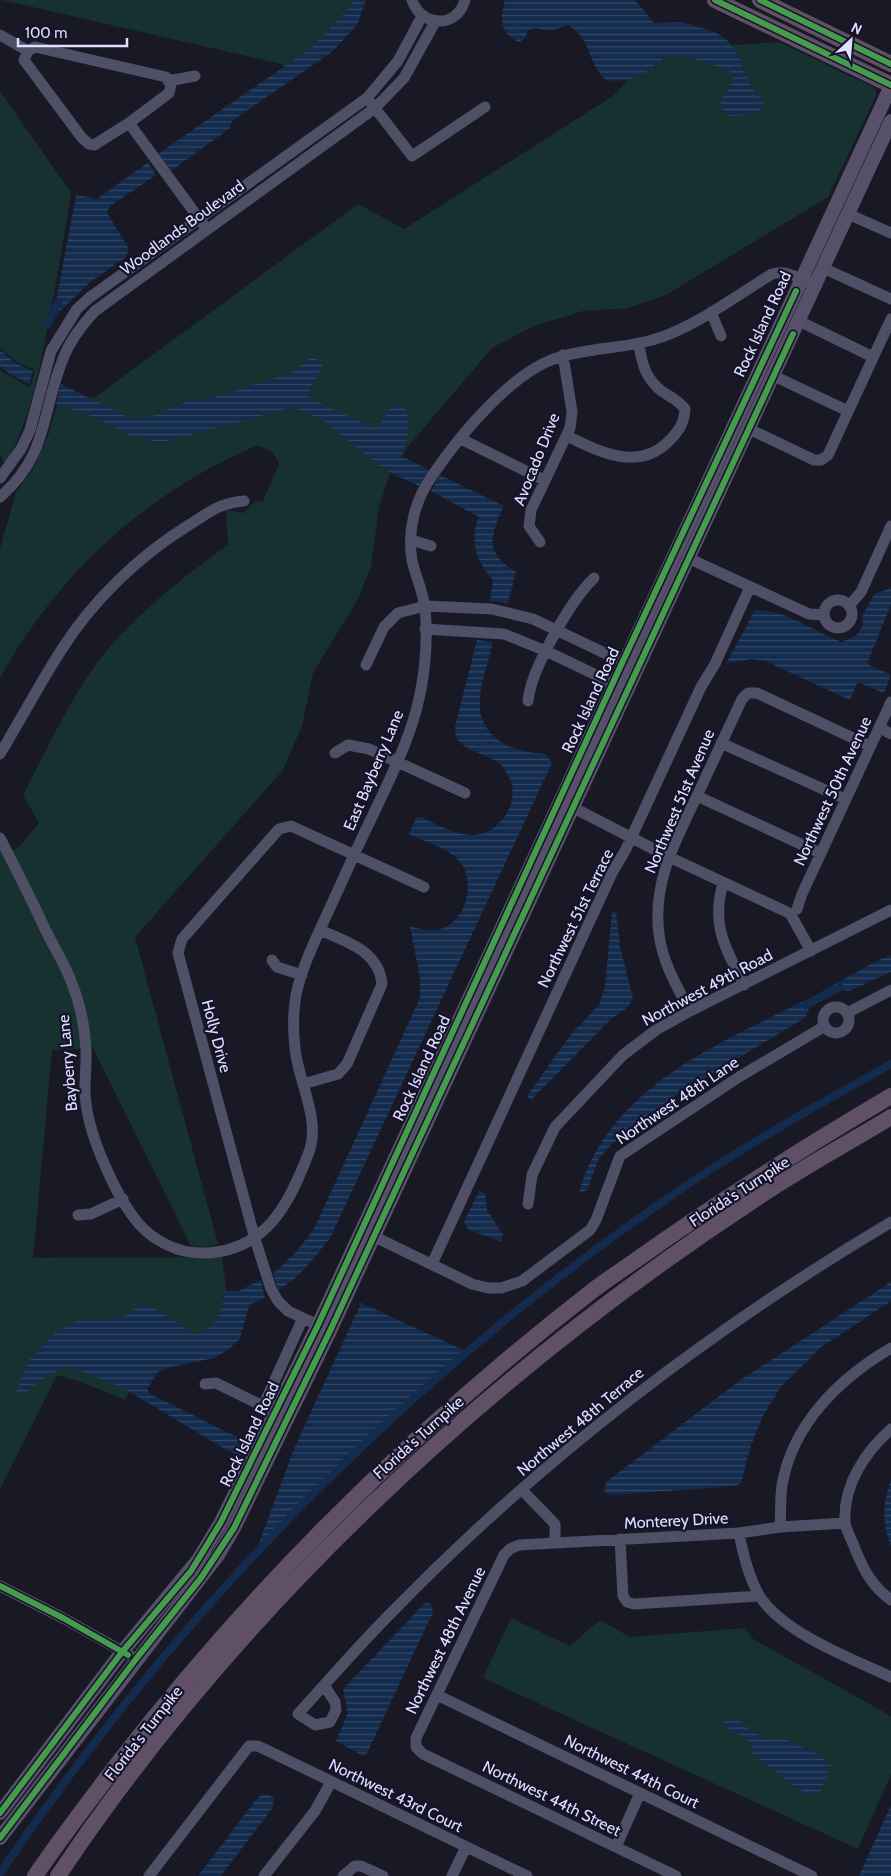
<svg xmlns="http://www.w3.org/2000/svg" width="891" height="1876" font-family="Cabin,sans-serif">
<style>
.green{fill:#163130}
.water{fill:url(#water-rules)}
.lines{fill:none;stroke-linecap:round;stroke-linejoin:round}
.canal{stroke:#132b4c;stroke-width:8}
.minor{stroke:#4f4f65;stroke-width:11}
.major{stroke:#565069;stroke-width:14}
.highway{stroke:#605066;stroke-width:16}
.cycleway-casing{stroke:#15132b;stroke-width:9}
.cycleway{stroke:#469c4c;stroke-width:6}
.labels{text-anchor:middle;stroke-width:4.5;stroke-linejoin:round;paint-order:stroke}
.street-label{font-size:16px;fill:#e0dffd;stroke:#15132b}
</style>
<defs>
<pattern id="water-rules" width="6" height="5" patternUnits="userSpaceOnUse" patternTransform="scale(1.25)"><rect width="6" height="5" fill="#132b4c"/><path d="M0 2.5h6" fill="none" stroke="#354967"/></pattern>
</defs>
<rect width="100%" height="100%" fill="#191925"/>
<path class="green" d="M2,0H360L358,8L287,70L281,64Z
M779,42L873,87L876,91V96L828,197L666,295L628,308L583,311L534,326L492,348L411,443L389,476L379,507L371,566L358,599L313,673L302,726L283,770L135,937L218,1244L206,1247L191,1246L93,1048L52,1050L33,1258L222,1257L231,1324L139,1374L125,1400L81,1382L57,1375L0,1489V844L6,855L19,847L39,823L23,795C49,746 77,682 115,641C149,604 187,574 228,545L226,510L243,513L254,502L263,501L279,464C274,452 269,448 256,446C146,493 58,573 0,678V549L16,492L33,469L49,433L60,394L94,398L358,204L404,229L613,96L659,46L708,47Z
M0,91L71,193C63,242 55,292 45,341C36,384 28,426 5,464L0,455V370L30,388L35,370L17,362L0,348Z
M511,1618L570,1646L600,1620L630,1637L745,1628L753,1639L891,1716V1774L858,1849L483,1678Z"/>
<path class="water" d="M354,0H366L357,25L333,51L232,121L230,128L171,171L158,154L311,48L349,9Z
M505,0H635L654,23L682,22L715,32L726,39L738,54L751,87L763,101L764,107L756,114L730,116L721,108L720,101L731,85L734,73L703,61L669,54C647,71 636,84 606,80C586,62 593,40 568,25L550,31L535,28L528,30L525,38L519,42C499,33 500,18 505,0Z
M148,162L156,175L110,206L107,213L129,249L126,257L89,283L53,318L76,195L97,199Z
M0,350L17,364L33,371L29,384L10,374L0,366Z
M312,357L322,362V368L307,395C329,408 352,419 376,428C384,422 386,411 395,404L404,406C413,422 408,439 401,456L429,470L419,486L395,475L379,465L321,419L293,407L202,432L166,441H153L127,434L94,417L56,404L61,384L131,419H145L188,401L216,397L291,373Z
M440,475L504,506C490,536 484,553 516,572L508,603L490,601L493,580C477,561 468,542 479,517L431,491Z
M891,588V604L867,664L891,675L884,693L860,683L857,684L850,700L765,661L751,659L726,664L755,610C790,611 812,631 842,642L857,635L863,625L862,617L874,594Z
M477,640L493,642C489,660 481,680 480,699C477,738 513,753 546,754L552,763L330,1238C314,1258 301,1277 278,1290L273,1274L295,1253L314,1229L420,998V977L410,926C420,929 429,932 440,929C464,923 474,888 464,868C456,850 425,842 409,834L416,818L421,817C437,824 456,836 475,835C485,834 494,829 501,821C510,812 514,799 512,786C503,748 468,759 457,738C455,735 456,730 455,727Z
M612,912H616L620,947L633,998L628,1007L611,1019L531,1100L527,1096L572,1033L599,1005L605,987Z
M891,955V972L849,991L841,990L834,994L831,989L814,998L815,1003L810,1006L805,1018L673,1097L613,1143L599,1158L587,1190L579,1193C609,1086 719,1044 810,998C837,984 862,967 891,955Z
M479,1191L485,1193L487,1210L503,1235L500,1241L469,1230L464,1222Z
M261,1280L265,1298L249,1305L240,1339L228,1350L214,1358L167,1368L158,1372L147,1389L150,1394L249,1443L241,1456L225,1449L123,1388L67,1366L38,1381L24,1394L16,1391L28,1362L55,1333L79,1320L122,1318L142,1304C164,1308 177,1328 198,1334C220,1322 221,1315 225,1291H238Z
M891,1282V1301L820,1348L780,1388L763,1416L751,1445L741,1483L735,1486L612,1495L606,1493L604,1490L606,1482L742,1379Z
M361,1303L468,1352L370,1438L256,1551L294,1449Z
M891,1481V1546C882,1523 882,1504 891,1481Z
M426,1602L431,1604L433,1612L367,1753L363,1756L336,1741L348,1713L343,1689Z
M726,1719L738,1720L762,1738L787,1740L818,1754L831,1765L821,1791L811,1796L806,1794L753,1755C751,1750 753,1747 750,1743C744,1734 730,1733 723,1723Z
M268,1794L274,1798L273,1807L221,1876H198L255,1801L260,1796Z
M891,1805V1876H859Z"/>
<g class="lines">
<path class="canal" d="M48,324L58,303
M806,1005L840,987
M0,1873C185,1601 422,1362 696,1179C759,1137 825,1101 891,1064"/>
<path class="minor" d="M412,0C421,27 457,29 465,0
M0,35L28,51
M35,47L166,77L171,85L169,93L129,123L94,145L89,144L82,138L24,60L28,51Z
M168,81L195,76
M371,103L412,156L485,107
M129,123L203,224
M848,214L891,233
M823,268L891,299
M711,312L721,336
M799,321L873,357
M774,376L848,411
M749,429L814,460H821L828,455L891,319
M567,436C598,451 637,472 668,442C679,431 684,424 685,409C678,400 672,398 663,392C646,380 642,364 639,345
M461,439L544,480
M0,478L21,449L30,430L51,351L77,309L89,298L367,98L398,61L422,16
M0,497C49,455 41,412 63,359C70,340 82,325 95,311L375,108L404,78L435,22
M411,540L431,546
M540,542L529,526L531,510L570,428L572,412L563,355
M688,558L809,614L824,615
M824 614a14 14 0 1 1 28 0a14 14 0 1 1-28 0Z
M849,606L861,592L891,526
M425,629L504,634L546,651L621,687
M366,665L384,627L398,613L425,606L492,609L533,619L636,668
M528,701C531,669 571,600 594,578
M879,727L891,734
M721,743L845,799
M335,753L348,745L369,749L465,793
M0,754C21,719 40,683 62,649C93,600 140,555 189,525C210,512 219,503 244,501
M697,796L820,853
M567,803L572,807L669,857L787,912
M0,838C16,869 32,901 47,933C55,949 65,965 71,981C80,1003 85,1026 86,1050C87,1068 83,1086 86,1103C90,1138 116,1197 139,1224C154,1241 178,1253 201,1253C265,1253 289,1205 309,1152C321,1118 298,1082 295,1048C293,1031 293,1012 296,995C302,966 316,939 328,912C343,880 357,847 373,815C393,772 415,730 422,683C426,661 428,624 424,603C422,589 415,575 412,560C407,531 415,500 432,476C459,436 513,370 560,357C597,346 636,349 672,333C707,318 739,294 772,274C785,270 795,276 808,282
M723,883C711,926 725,947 744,985
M797,909L802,894L891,702
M791,915L811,951
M272,960L277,967L302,975
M823 1020a13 13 0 1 1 26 0a13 13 0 1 1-26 0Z
M690,1011C677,987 662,961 659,934C652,883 676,840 697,796C712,764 727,732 742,699L748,693H757L870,746
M847,1013L891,990
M303,1084L338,1074L347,1064L382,984C379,951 347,942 320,930
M528,1204L532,1175L555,1127L623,1055L656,1030L690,1011L891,910
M78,1215L91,1214L123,1199
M373,1236L472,1284L488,1288H501L522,1281L590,1230L596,1220L620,1156L739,1077L825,1026
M432,1264L612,873L626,849L701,687L715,664L750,587
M324,1328L288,1311L278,1301L271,1289L255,1239L178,953L182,939L279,829L291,826L424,887
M205,1384L216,1383L263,1406L303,1318
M891,1429C865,1452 843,1485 845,1522C846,1531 853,1542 856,1551C864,1571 873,1587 891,1600
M522,1490L555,1524V1543
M780,1527C781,1514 780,1499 782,1485C793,1423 840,1378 891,1348
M739,1533C743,1554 748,1576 759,1595C781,1632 852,1659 891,1677
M620,1539L623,1596L627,1602L634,1604L759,1596
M0,1586L63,1618L136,1659
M324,1685L335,1702L336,1710L330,1722L315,1725L298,1714C329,1680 360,1644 393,1611C540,1460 710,1330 891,1222
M437,1695L812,1876
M616,1847L640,1793
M149,1876L249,1746H258L527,1876
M264,1876L315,1811L331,1782
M343,1876L355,1866H361L383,1876
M452,1876L466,1847
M676,1876L423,1754L416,1747V1738L504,1555L510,1549L519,1545L739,1533L780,1527L845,1523"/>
<path class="major" d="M0,1813L122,1652L198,1560L221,1522L318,1325L891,86
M0,1838L218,1555L234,1528L330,1331L891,121"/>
<path class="highway" d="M715,0L891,85
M760,0L891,64
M35,1876C60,1839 88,1803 115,1767C254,1587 416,1427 596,1288C618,1272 641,1257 663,1241C737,1190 813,1142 891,1096
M58,1876C236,1609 486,1376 754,1200C798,1170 845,1145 891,1117"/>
<g class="cycleway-casing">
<path id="cycleway" d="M715,0L891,85
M760,0L891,64
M0,1586L63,1618L128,1655
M0,1813L122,1652L191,1571L221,1522L318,1325L623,661L796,291
M0,1838L136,1659L201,1578L234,1528L330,1331L793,334"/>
</g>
<use href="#cycleway" class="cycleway"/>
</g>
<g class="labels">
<g class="street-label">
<text transform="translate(182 227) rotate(-36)" y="6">Woodlands Boulevard</text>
<text transform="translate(762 324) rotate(-65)" y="6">Rock Island Road</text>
<text transform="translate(536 459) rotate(-68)" y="6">Avocado Drive</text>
<text transform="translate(590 700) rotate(-65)" y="6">Rock Island Road</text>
<text transform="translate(373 770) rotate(-67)" y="6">East Bayberry Lane</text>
<text transform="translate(832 791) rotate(-65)" y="6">Northwest 50th Avenue</text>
<text transform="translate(679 801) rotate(-67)" y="6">Northwest 51st Avenue</text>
<text transform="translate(575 918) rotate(-64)" y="6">Northwest 51st Terrace</text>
<text transform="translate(707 987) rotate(-28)" y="6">Northwest 49th Road</text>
<text transform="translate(217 1036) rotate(75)" y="6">Holly Drive</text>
<text transform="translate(67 1063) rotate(-95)" y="6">Bayberry Lane</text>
<text transform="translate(421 1068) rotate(-65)" y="6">Rock Island Road</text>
<text transform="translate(677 1100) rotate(-34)" y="6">Northwest 48th Lane</text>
<text transform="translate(739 1191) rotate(-33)" y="6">Florida's Turnpike</text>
<text transform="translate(580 1421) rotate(-40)" y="6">Northwest 48th Terrace</text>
<text transform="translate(249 1434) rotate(-64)" y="6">Rock Island Road</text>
<text transform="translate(418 1437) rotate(-42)" y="6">Florida's Turnpike</text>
<text transform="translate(676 1520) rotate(-3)" y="6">Monterey Drive</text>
<text transform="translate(445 1640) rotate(-64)" y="6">Northwest 48th Avenue</text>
<text transform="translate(143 1733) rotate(-52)" y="6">Florida's Turnpike</text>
<text transform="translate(632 1771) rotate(26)" y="6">Northwest 44th Court</text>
<text transform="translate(396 1795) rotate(26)" y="6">Northwest 43rd Court</text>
<text transform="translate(552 1798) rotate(26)" y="6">Northwest 44th Street</text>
</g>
</g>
<g transform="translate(851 40) rotate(26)" stroke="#15132b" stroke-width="4" paint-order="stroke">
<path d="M0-4L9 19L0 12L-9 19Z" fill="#e0dffd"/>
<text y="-8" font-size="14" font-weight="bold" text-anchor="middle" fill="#e0dffd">N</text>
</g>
<path d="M18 38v8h109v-8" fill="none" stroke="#e0dffd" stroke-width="2.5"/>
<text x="25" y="38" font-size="15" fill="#e0dffd" stroke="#15132b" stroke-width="4" paint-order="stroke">100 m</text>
</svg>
